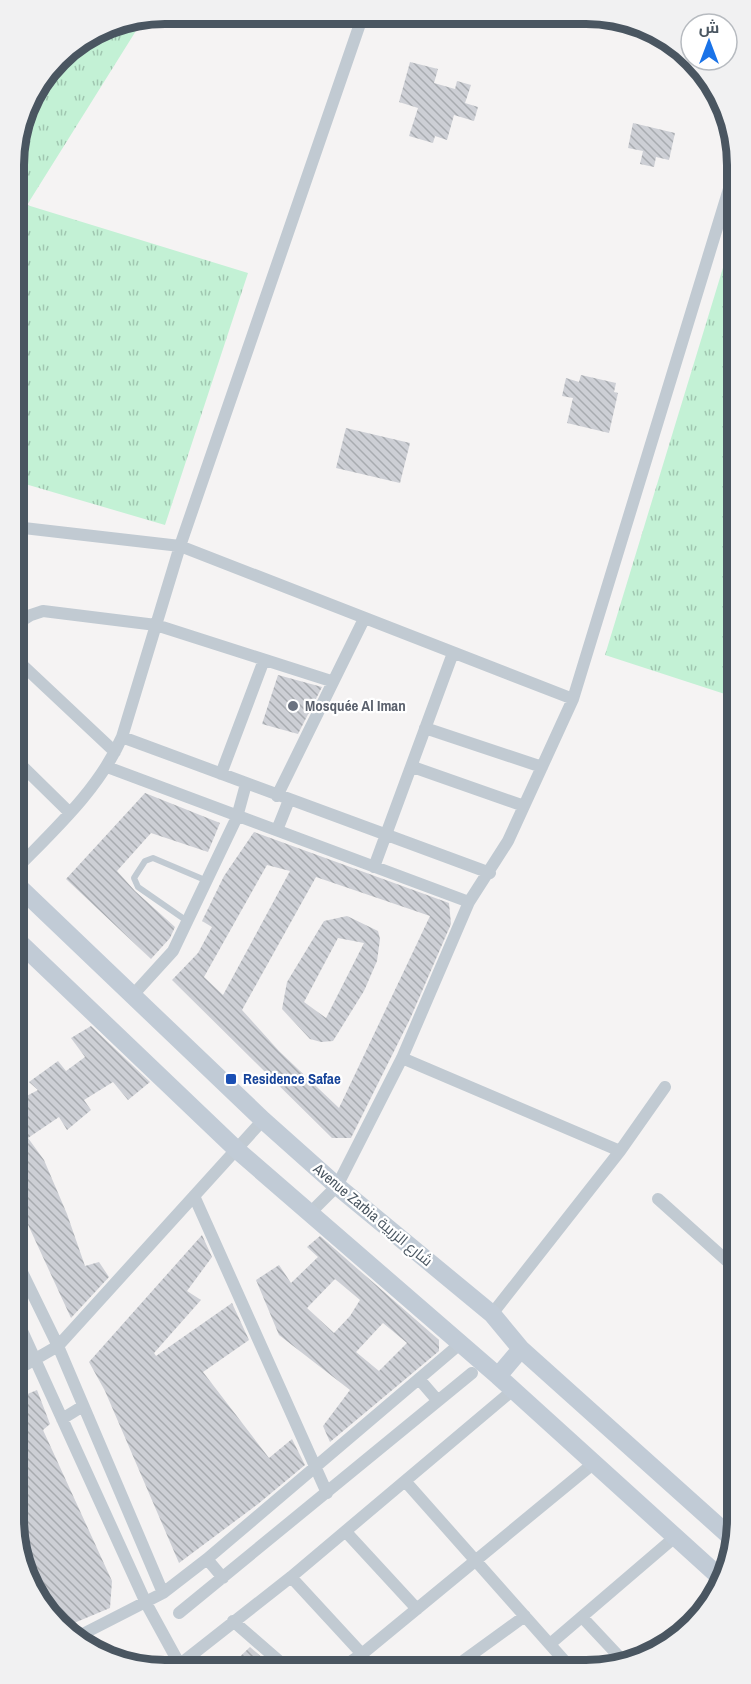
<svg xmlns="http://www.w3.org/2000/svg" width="751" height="1684" font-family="'Archivo Narrow',Cairo,sans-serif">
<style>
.grass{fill:url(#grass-tufts)}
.building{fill:url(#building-back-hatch);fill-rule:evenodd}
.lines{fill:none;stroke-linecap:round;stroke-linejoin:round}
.lane{stroke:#c1cad2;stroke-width:6}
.street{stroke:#c1cad2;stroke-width:12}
.secondary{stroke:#c1cbd6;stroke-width:18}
.worship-dot{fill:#6b7280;stroke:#fff;stroke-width:2}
.transit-dot{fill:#1a4fb4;stroke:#fff;stroke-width:2}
.labels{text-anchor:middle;stroke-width:4.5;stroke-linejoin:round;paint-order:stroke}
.worship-label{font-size:15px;font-weight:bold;fill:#5b616d;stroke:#fff;text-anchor:start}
.transit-label{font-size:15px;font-weight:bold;fill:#164399;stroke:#fff;text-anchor:start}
.street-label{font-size:15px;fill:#4a5661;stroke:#fff}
.rim{fill:none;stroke:#4a5661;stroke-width:8}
</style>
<defs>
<pattern id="grass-tufts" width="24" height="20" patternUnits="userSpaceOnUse" patternTransform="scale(1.5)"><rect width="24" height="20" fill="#c3f1d5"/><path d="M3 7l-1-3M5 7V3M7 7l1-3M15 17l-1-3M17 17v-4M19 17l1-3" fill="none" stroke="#a0c6b0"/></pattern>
<pattern id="building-back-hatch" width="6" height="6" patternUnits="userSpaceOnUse" patternTransform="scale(1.5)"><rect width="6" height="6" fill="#cdcfd5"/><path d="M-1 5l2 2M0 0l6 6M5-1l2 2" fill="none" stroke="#a8abb0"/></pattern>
</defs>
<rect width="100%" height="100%" fill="#f5f3f3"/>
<path class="grass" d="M144,18L27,205L248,273L165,525L15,481L14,154L29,97L65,51L107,25Z
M733,235L734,697L605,655Z"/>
<path class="building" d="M410,62L438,69L434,83L455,89L457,81L471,85L465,103L478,107L474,121L454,115L447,140L435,136L433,143L409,136L418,108L399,102Z
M633,123L675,133L669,160L656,157L654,167L640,164L643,151L628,148Z
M581,375L616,383L614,392L618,393L609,433L567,423L573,398L562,396L566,378L579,382Z
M346,428L410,443L400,483L336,468Z
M278,675L322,687L298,734L262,724Z
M145,793L220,823L208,852L151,833L117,871L135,891L175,927L170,938L151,959L66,879Z
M254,832L449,903L451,924L410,1019L351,1138H332L172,980L198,953L212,927L202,921L224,876ZM267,865L290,871L223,995L204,977ZM316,877L430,916L339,1108L279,1051L242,1010Z
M347,916L378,931L380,939L377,961L364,991L333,1041L321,1042L310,1039L282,1009L287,982L324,921ZM338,938L364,943L326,1018L304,1002Z
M91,1026L150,1082L128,1100L113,1082L84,1100L91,1110L67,1130L59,1117L28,1138L44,1160L67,1214L85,1266L99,1262L109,1277L71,1318L18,1203L17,1101L38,1090L29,1082L58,1061L66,1071L85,1057L71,1038Z
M202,1235L212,1257L187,1291L201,1300L154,1353L156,1356L232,1303L249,1340L203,1372L269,1458L292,1439L305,1465L258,1504L179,1563L105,1391L89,1362Z
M320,1236L439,1340V1351L330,1442L323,1426L350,1390L279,1335L256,1280L279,1265L291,1283L318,1257L307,1247ZM335,1279L360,1300L350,1316L334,1333L307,1308ZM383,1323L407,1343L379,1371L356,1352Z
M37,1390L50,1424L43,1430L112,1581L110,1608L62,1628L19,1559L18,1398Z
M250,1647L273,1667H229Z"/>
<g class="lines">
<path class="lane" d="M187,921L138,887L134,878L145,861L153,858L205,880"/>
<path class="street" d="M15,527L180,546L573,699
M15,625L31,615L43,611L156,625L331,681
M16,659L115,752
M425,728L542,767
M122,737L490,873
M16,760L70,813
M107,767L469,902
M413,767L524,806
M221,774L264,660
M277,796L364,619
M277,830L289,800
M374,867L453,653
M16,869C55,829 99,789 122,737L180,546L363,15
M132,996L173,951L237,817L246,784
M402,1058L620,1151
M194,1196L327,1493
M658,1199L736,1269
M311,1212L337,1186L402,1058L469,902L508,841L573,699L732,179
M18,1264L58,1346L163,1593
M492,1314L620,1151L665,1087
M18,1322L146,1603L181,1667
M18,1369L58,1346L263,1120
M419,1379L438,1401
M62,1419L83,1406
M405,1481L569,1666
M346,1532L417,1609
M207,1559L223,1578
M291,1577L362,1654
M179,1613L472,1373
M582,1617L627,1665
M233,1621L286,1667
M75,1638L163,1593L207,1559L461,1343
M550,1644L675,1537
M179,1665L291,1577L513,1390
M456,1666L525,1616
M343,1667L362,1654L594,1463"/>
<path class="secondary" d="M16,884L263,1120L337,1186L492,1314L521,1349L735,1541
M17,940L237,1150L498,1376L724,1581
M498,1376L521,1349"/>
</g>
<circle class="worship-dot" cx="293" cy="706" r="6"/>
<rect class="transit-dot" x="225" y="1073" width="12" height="12" rx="3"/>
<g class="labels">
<g class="worship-label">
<text x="305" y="711">Mosquée Al Iman</text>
</g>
<g class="transit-label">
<text x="243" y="1084">Residence Safae</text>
</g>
<g class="street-label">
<text transform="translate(373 1215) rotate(40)" y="5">Avenue Zarbia شارع الزربية</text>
</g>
</g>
<path d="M0 0H751V1684H0ZM165 24H586A141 141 0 0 1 727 165V1519A141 141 0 0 1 586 1660H165A141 141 0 0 1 24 1519V165A141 141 0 0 1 165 24Z" fill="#f1f1f2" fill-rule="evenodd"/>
<path class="rim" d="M165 24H586A141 141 0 0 1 727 165V1519A141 141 0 0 1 586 1660H165A141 141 0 0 1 24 1519V165A141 141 0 0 1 165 24Z"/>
<g transform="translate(709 42)"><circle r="28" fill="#ffffff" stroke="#b7bbc0" stroke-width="1.5"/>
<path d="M0-4.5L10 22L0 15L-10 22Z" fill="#1a73e8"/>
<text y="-9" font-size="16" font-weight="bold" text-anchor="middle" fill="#4a5661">ش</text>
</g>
</svg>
